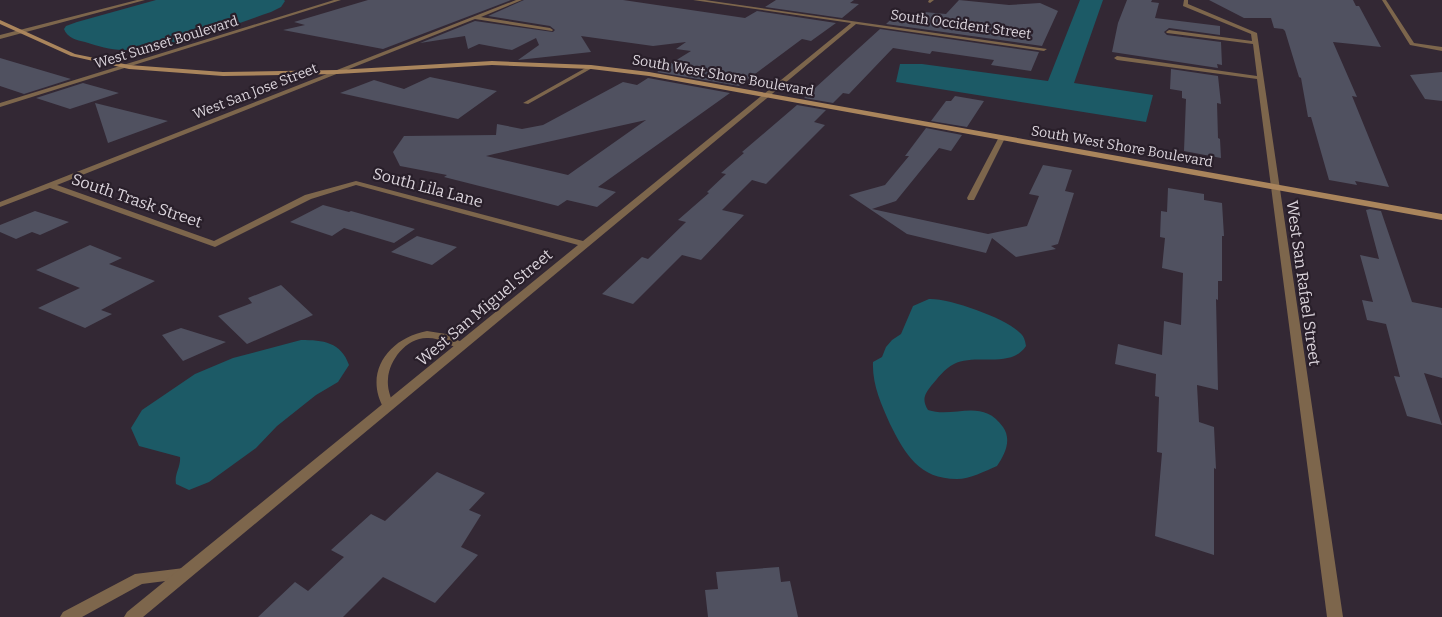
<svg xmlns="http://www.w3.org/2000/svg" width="1442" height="617" font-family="Bitter,serif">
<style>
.water{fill:#1c5a66}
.building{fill:#505160;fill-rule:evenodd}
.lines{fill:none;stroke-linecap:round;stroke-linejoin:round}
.lane{fill:#7d664c;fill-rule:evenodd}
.street{fill:#7d664c;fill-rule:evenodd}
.secondary{fill:#aa855c;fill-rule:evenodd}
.labels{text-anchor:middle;stroke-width:4.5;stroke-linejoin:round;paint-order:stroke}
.far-street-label{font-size:14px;fill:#dbd4dc;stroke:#291f2a}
.street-label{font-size:16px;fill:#dbd4dc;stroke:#291f2a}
</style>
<rect width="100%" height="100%" fill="#332834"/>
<path class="water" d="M156,0H284L285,1L281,7L271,12C230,26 165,51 123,50C110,50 98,46 85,42C77,40 67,38 64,29L66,26L77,22Z
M1080,0H1103L1074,83L1153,95L1146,122L896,82L900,64H922L1048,81Z
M929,299C949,298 1005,318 1019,332C1024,336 1025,340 1026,346C1011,369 975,353 954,364C944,369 938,378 931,386C924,395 922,400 928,410C954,419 982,397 1003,427C1012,440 1005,454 997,466C985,471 970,479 957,479C919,479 905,454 890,424C881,404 872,384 873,362L882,357L886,347L892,340L901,334L913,306Z
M301,340C323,340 341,342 349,365L338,382L316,395L277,426L256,448L209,482L189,490L176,484C174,474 181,467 180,457L139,446L131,428L142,410L195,374L233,358Z"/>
<path class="building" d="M368,0H511L383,49L283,30L305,25L294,22Z
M524,0H623L745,18L757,11L836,23L811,41L802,39L739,86L657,72L691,51L676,49L686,42L653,46L581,36L591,52L518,60L539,45L536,38L512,50L479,44L468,49L465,36L420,43L475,21L553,32L555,30L550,26L488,16Z
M776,0H854L850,3L859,4L842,18L765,7Z
M959,0L1009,5L1040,3L1058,11L1042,46L886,24L898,13L919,16L924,12L946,14Z
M1127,0H1152L1151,2L1159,3L1155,18L1220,26V35L1169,28L1164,32L1167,35L1221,42L1222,65L1217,64L1218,68L1112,52L1118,23Z
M1209,0H1353L1356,6H1359L1381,47L1333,42L1357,97L1352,96L1389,187L1355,181L1357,185L1329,180L1311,117H1308L1301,78L1299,77L1285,31L1283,29L1274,28L1271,18H1244Z
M880,29L1039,52L1031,71L991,65L994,60L932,51L930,54L893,48L849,94L843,93L833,103L804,98Z
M0,58L71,79L24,94L0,86Z
M1171,69L1218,76L1221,104L1217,103L1218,138L1220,139L1221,158L1184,151L1186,99L1182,98V91L1170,89Z
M1442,72V101L1425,99L1410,75Z
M430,77L497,91L458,119L340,93L374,80L404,89Z
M648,78L730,93L598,187L616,192L597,207L567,200L558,206L444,177L447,175L400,166L393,152L404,136L496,135L497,124L522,129L543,125L623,82L637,85ZM646,120L568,175L486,156L494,154Z
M83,83L119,93L70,109L36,98Z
M955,96L984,101L967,127L931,121L946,101H951Z
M95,103L168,121L108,143Z
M797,105L826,110L814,122L825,125L766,184L752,180L722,210L744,215L701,260L682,255L633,304L602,294L642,257L648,259L686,222L678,220L709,193L707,192L726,174L721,173L744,153L742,152Z
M926,128L962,135L951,151L939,148L896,201L872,209L988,234L1027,226L1039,196L1029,194L1043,165L1072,170L1065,191L1074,193L1058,244L1051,246L1056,249L1016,257L992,238L986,253L907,234L849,195L885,185L909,156H905Z
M1168,188L1204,194V200L1222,203L1224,236H1222V281H1218V300L1216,299L1218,390L1197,385L1199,422L1214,427L1216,469L1214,468V555L1155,536L1162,453L1157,452L1159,397L1155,396L1156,374L1115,364L1118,344L1162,355L1164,321L1181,325L1183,273L1162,268L1165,238L1160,237L1161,211L1167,212Z
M323,205L349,212L351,211L415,229L394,243L344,228L332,236L290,222Z
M1370,209L1381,211L1412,302L1442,308V378L1424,373L1442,425L1407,416L1394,376L1400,377L1386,324L1367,320L1362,300L1373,302L1360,255L1379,259L1366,210Z
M35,211L69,222L40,235L32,232L16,239L0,232V225Z
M417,236L457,247L432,265L391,252Z
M90,245L122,258L109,264L155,281L101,310L112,314L85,328L38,308L80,288L36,270Z
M281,285L313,315L247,344L218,316L252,303L248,298Z
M181,328L226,342L183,361L162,335Z
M437,472L485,493L469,510L481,515L461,547L478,555L435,603L383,577L343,617H258L295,582L308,591L344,557L331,550L371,514L385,521Z
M779,567L781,582L790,581L798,617H708L705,590L718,589L716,572Z"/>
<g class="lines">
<path class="lane" d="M427,331L446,334L465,344L466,346L461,349C449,346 441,338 428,338C407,337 389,360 388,379C387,389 391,398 394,406L392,409H384C363,372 389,338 427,331Z
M184,568L189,570L191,574L189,578L142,584L82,617H60L63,612L135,574Z"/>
<path class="street" d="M137,0H145L0,39V35Z
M334,0H341L0,107V103Z
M516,0H522L481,17L550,28L553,30L552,31L475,19L57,185L214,241L305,195L356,181L583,241L851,23L693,0H705L1047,49L1044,51L856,24L143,617H124L127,612L578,245L356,185L311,199L215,247L50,188L0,207V202Z
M929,0H934L930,3L928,2Z
M1184,0H1188V4L1257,33L1343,617H1327L1257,79L1117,60L1114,58L1117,56L1257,76L1253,44L1167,33L1166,32L1169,30L1252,41L1251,34L1183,6Z
M1382,0H1386L1414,43L1442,47V51L1410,45Z
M589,66L594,67L528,104L523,103Z
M999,137L1005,138L974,200H968L967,198Z"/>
<path class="secondary" d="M0,20L75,54L129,65L223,72L337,70L492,61L591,65L649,72L1442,214V220L649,76L591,69L492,65L337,74L223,76L129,69L71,56L0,24Z"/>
</g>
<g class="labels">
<g class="far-street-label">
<text transform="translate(961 24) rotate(8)" y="5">South Occident Street</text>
<text transform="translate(166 42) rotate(-17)" y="5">West Sunset Boulevard</text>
<text transform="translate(723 75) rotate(10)" y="5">South West Shore Boulevard</text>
<text transform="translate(255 91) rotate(-21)" y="5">West San Jose Street</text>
<text transform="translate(1122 146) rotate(10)" y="5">South West Shore Boulevard</text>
</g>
<g class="street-label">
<text transform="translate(428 187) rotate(15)" y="6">South Lila Lane</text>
<text transform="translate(137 200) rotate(19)" y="6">South Trask Street</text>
<text transform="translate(1304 283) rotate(82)" y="6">West San Rafael Street</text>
<text transform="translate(484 307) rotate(-40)" y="6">West San Miguel Street</text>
</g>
</g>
</svg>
